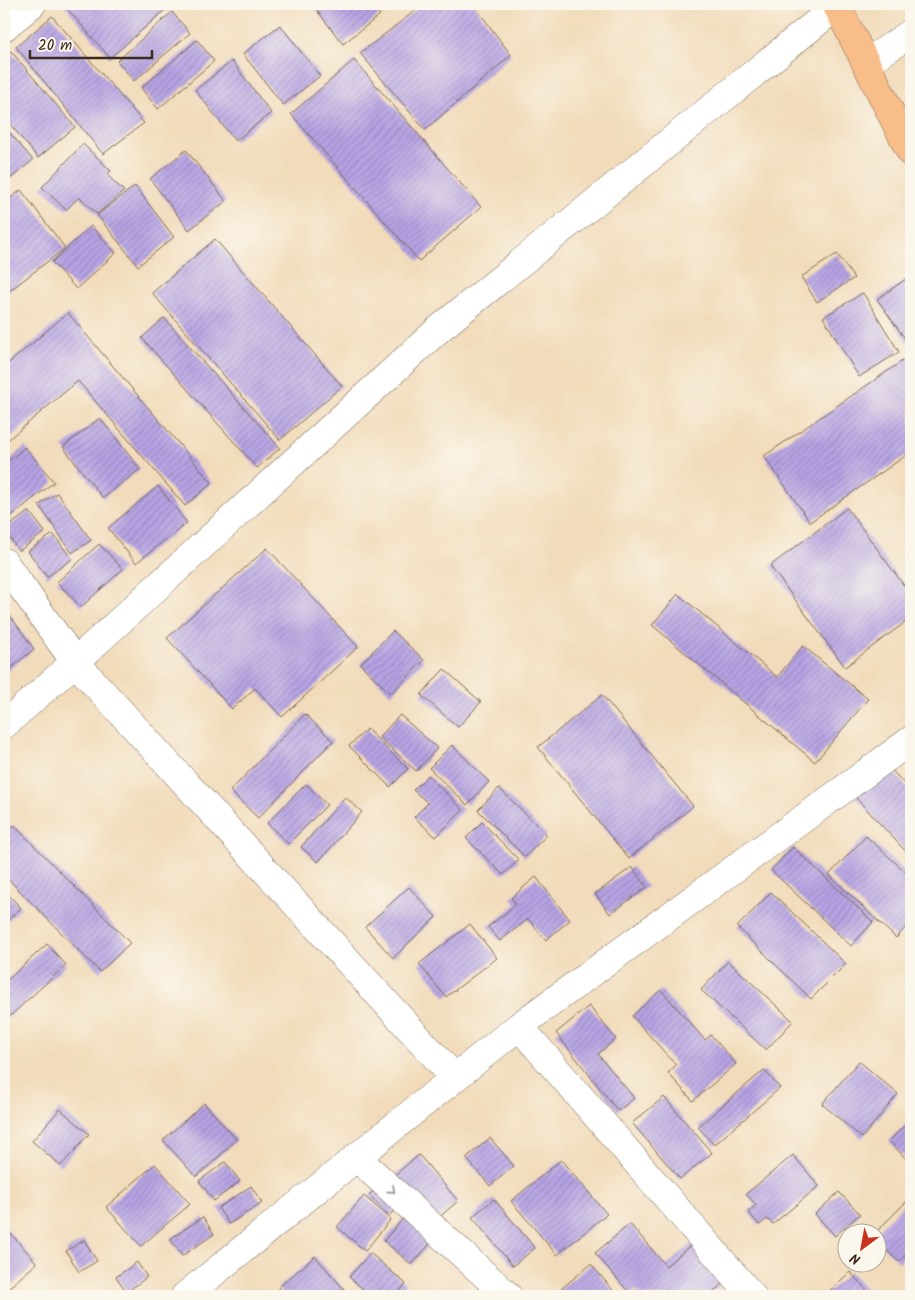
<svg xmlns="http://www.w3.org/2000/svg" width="915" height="1300" font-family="Kalam,sans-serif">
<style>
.building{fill:url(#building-hatch)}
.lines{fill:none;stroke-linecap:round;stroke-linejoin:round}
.street-casing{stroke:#7b6855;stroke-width:29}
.primary-casing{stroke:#7b6855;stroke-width:29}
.street{stroke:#fff;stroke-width:28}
.primary{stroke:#f8bd89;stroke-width:28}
.oneway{stroke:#a79f9a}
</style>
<defs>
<pattern id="building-hatch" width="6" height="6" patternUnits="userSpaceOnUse" patternTransform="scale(1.25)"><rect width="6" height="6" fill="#b7a4e5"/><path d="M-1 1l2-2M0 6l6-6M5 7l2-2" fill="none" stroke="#9686b9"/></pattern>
</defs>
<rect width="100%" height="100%" fill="#fbf7ec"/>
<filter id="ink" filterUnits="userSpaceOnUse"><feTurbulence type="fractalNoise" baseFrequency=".02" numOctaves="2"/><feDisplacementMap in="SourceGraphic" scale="10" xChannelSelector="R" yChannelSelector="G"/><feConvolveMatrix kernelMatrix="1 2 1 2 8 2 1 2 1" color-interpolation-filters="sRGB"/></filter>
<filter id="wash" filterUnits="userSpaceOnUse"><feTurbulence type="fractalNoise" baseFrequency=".0096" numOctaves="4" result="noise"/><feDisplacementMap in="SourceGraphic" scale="20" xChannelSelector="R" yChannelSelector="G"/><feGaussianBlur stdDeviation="1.12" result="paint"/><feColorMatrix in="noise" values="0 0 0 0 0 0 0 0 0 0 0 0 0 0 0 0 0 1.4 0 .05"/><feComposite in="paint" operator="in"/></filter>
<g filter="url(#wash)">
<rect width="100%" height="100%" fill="#f1dbba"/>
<g id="blocks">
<path class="building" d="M63,4H162L166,9L110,58Z
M312,4H371L380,15L343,44Z
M424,4H473L511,55L425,130L360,53Z
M172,12L190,33L134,81L117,61Z
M52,16L144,123L103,154L16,47Z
M280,25L320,76L283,105L243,54Z
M197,40L214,61L158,109L141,88Z
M11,51L75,127L38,158L4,117V57Z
M354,60L481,207L419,261L291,114Z
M232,61L271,113L235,141L195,90Z
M4,126L33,160L4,184Z
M83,144L111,171L107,175L124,191L97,214L79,197L66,210L42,187Z
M186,150L226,201L189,230L150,179Z
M135,186L174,237L138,266L97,215Z
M21,190L65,248L4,295V203Z
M91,226L116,253L76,289L52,262Z
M215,239L342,386L280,440L152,293Z
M837,254L854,278L817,302L801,277Z
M906,279L911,287V341L908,343L877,299Z
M863,293L899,352L859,377L823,317Z
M68,313L212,483L185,506L78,381L4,443V367Z
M164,318L280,448L257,468L142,338Z
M911,355V452L810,522L764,456Z
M100,418L140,469L103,498L63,447Z
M25,447L54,482L4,522V465Z
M158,486L187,523L136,563L108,528Z
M57,493L91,540L72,553L39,505Z
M847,508L911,595V618L845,667L770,566Z
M29,511L45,532L19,551L4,530Z
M53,534L72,559L47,577L28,551Z
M99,544L123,569L81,607L57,582Z
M267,548L358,647L282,717L255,688L232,709L167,638Z
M678,594L777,677L803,646L868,699L815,762L652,625Z
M4,607L34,649L4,674Z
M393,631L424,660L391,694L360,664Z
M444,669L481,702L458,727L421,695Z
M602,695L693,806L629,859L538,747Z
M305,714L333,741L258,818L230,791Z
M400,715L437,748L416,771L379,737Z
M367,729L408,769L390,787L349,746Z
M452,745L489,782L467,805L429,768Z
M888,766L911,791V857L855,797Z
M428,775L463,810L436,837L414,817L428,803L413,790Z
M306,784L327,805L288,844L267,823Z
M499,788L547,835L525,857L478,810Z
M345,797L362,812L318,862L301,847Z
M482,822L519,860L503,875L466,838Z
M14,825L130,943L100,972L4,875V835Z
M866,836L911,877V922L896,938L829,875Z
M793,847L873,922L851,946L771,870Z
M632,867L647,887L610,914L595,894Z
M536,877L570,920L546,940L528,919L500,941L488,927L516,904L511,898Z
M409,887L436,917L393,958L365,927Z
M4,890L21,908L4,924Z
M771,892L846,964L811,999L737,927Z
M470,924L497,958L446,997L419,964Z
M47,944L66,965L9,1017L4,1012V983Z
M728,961L793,1021L766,1050L701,990Z
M661,990L705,1040L711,1035L736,1064L693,1101L668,1073L676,1065L632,1016Z
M589,1006L616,1039L598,1054L634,1098L618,1111L556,1033Z
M859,1061L898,1094L862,1138L822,1104Z
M764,1070L780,1088L714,1145L698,1127Z
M664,1097L712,1153L680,1179L632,1123Z
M204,1103L237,1140L196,1177L163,1140Z
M60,1109L89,1134L61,1166L32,1141Z
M911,1119V1164L889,1141Z
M490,1138L514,1166L490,1186L466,1158Z
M419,1155L458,1201L430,1225L391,1178Z
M793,1155L819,1186L773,1224L767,1219L759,1225L748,1212L756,1205L746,1194Z
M561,1160L607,1214L557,1255L511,1201Z
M225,1162L240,1181L214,1201L199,1181Z
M155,1164L190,1204L141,1246L106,1207Z
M911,1169V1182L905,1175Z
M381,1184L400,1204L389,1216L369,1195Z
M251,1186L262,1203L229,1224L218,1208Z
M839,1192L860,1214L835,1236L815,1214Z
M364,1196L391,1219L365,1251L337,1227Z
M494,1199L535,1248L513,1266L472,1217Z
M909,1199L911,1202V1249L899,1262L878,1242L876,1232Z
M405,1216L433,1240L412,1265L384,1241Z
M203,1217L214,1234L182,1256L170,1239Z
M630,1224L666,1266L693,1243L725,1282L708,1296H642L637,1290L631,1295L595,1253Z
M4,1226L37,1263L4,1292Z
M84,1240L97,1261L79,1272L66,1251Z
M370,1253L406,1284L396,1296H358L364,1290L349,1277Z
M315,1256L350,1296H285L278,1288Z
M137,1262L147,1277L127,1292L116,1277Z
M591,1264L616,1294L613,1296H559L556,1293Z
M850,1272L872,1296H824Z"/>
</g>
</g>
<g filter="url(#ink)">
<use href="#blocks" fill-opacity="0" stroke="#7b6855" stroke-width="1"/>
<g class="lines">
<g class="street-casing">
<path id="street" d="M4,27L32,4
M866,63L911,33
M4,562L75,662L454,1077
M4,725L75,662L439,329L837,6
M519,1026L752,1296
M356,1157L508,1296
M185,1296L519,1026L911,740"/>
</g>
<g class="primary-casing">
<path id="primary" d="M836,4L911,153"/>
</g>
<use href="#street" class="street"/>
<use href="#primary" class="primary"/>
</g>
<defs><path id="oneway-chevron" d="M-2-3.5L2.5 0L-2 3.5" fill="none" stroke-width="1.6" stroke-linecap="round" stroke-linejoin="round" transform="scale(1.25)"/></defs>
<use class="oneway" href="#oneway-chevron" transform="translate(392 1190) rotate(42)"/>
</g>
<rect width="915" height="1300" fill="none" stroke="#fbf7ec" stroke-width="20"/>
<g transform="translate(862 1248) rotate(212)"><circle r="24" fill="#fbf7ec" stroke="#aea59a"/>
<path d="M0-4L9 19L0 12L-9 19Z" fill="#c8321e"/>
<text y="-8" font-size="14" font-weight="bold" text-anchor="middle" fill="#3b2a1e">N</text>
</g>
<path d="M30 50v8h122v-8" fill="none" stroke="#3b2a1e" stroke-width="2.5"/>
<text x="38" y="50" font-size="15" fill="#3b2a1e" stroke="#fbf7ec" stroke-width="4" paint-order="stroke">20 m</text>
</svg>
